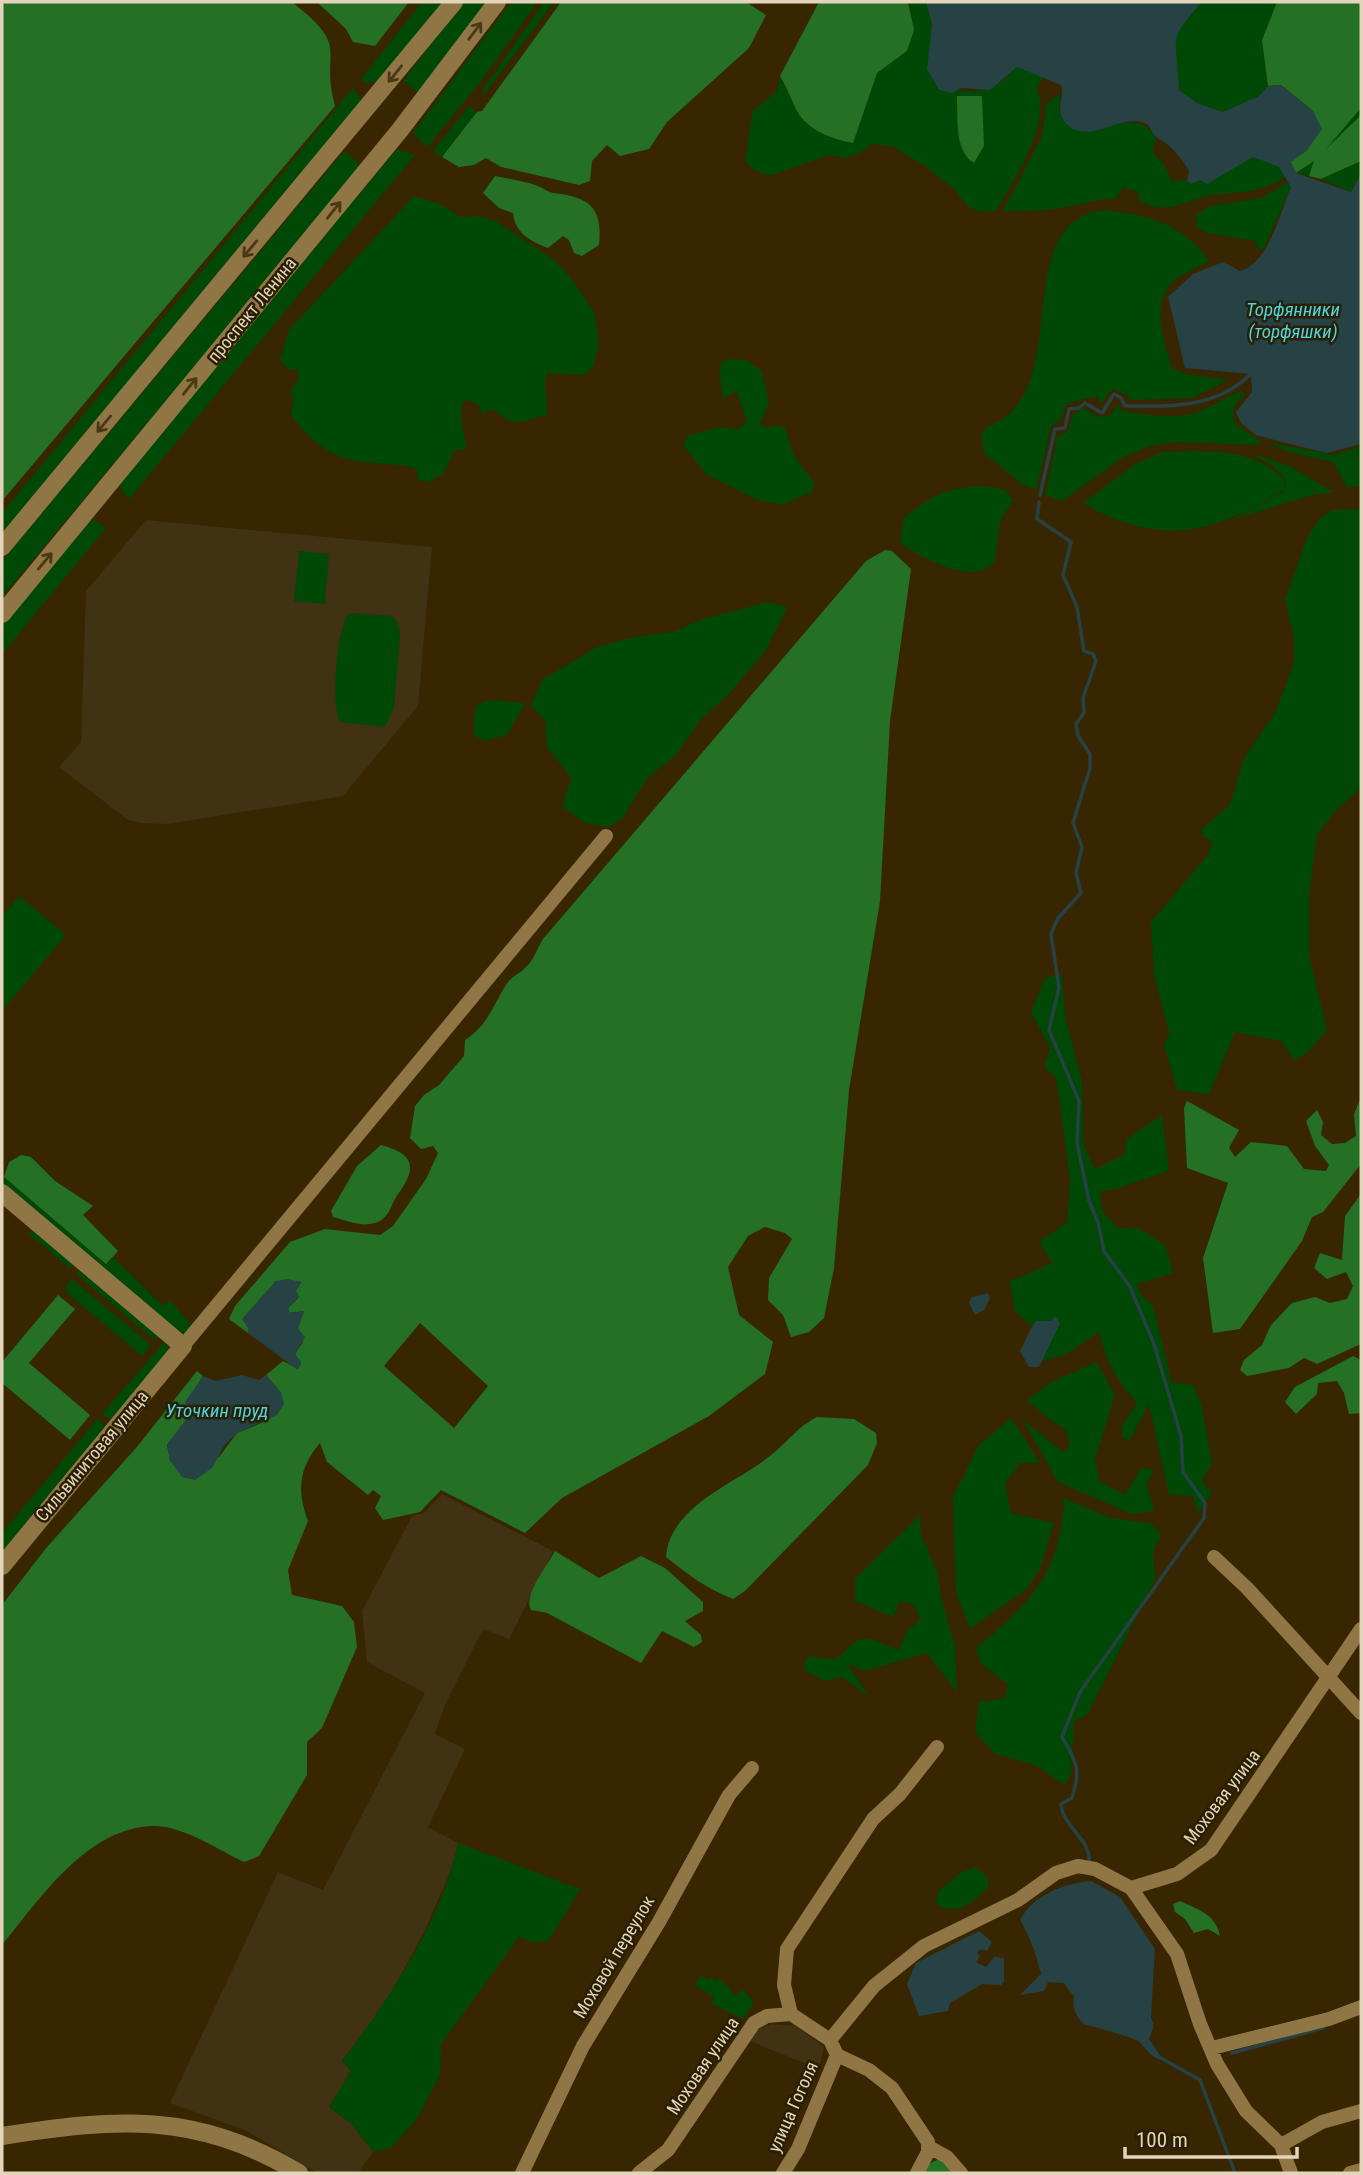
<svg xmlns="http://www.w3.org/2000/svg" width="1363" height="2175" font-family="'Roboto Condensed',sans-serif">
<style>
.built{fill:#403212}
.green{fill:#004805;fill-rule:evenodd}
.forest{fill:#247025;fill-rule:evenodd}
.water{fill:#264244}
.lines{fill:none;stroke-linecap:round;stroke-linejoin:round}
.stream{stroke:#264244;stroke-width:3.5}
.minor{stroke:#907644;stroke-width:14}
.tertiary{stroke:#907644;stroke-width:18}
.oneway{stroke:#493816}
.labels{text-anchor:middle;stroke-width:5;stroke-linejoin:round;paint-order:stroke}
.street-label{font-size:18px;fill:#e3d5bb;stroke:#2a1e03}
.water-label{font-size:19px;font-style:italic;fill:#4bd6e2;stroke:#2a1e03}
</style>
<rect width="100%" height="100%" fill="#382600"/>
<path class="built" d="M146,520L432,547L418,706L343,796L167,824L142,823L128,820L59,767L81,742L86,591Z
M442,1494L553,1551L509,1639L483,1629L444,1707L435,1734L465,1749L428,1827L458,1843L454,1863L424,1932L385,2004L342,2061L351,2071L329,2107L351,2123L373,2152L358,2173H317L247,2131L170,2103L278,1872L323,1890L425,1693L367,1662L362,1611L412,1516L424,1513Z
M771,2024L796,2026L824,2047L819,2069L747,2040L755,2031Z"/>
<path class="green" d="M422,2H443L378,82L366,83L361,79Z
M464,2H490L420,94L403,81Z
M511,2H537L482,80L427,147L413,133Z
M544,2H554L485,93L481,92Z
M908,2H926L932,24L927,69L939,90L978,91L997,85L1017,67L1043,76L1037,89C1052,124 1013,180 996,211L981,212L969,207L954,189L925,166L892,146L872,144L858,154L844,158L829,155L773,175C762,175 751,170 745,160L753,111L777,91L780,76L798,114L877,72L907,51L911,8ZM957,96L981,106L984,146L974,163Z
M1201,2H1277L1262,40L1268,86L1260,96L1223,112L1197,103L1179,90L1175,43L1179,30Z
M353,88L362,100L2,536V513Z
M1061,94L1059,110L1103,130C1122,119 1145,118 1156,138L1152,151L1165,166L1171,181L1187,180L1191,184L1253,157L1279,167L1285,177C1261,194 1240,191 1212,195C1187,199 1166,218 1139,200L1137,191L1123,188L1115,199C1090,199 1082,205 1060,208C1041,211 1022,211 1003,211L1042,136L1047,102Z
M469,106L477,112L442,157L433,151Z
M1361,108V117L1315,160L1309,176L1296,173L1315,160Z
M397,149L415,155L129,499L120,488L122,480Z
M344,151L362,166L2,597V561Z
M1361,161V174L1351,192L1321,179Z
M1288,182L1291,187L1263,250L1258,248L1255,241L1207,233L1196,226L1197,214L1211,206L1261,198Z
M414,196L440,204L461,217L478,216L496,221L554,260L571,278L594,312L599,343L593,367L584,375L547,373C542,387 549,400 546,415C521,421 515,429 493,409L482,413L478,405L467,400L462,403L461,421L467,449L455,450L443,474L428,482L419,480L416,469L409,466C348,460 331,466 291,415L293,401L291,390L298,380V370L288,369L280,360L289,330Z
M1104,210C1147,215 1185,224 1209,261C1198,268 1179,274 1171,284C1151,308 1164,341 1172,368L1186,374L1228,380L1192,398L1130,400L1128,395L1113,389L1101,404L1096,396L1066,404L1061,419L1051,426L1036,490L1023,485L984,453L981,436L986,427C1079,396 1004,222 1104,210Z
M727,359L745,360L761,370L769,403L759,424L767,428L776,425L785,428L794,456L814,482L812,492L781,505L758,500L706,474L683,445L688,436L718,427L739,429L747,421L736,391L723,398L719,366Z
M1241,391L1245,393L1233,409L1234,423L1259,440L1261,445L1175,442L1150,446L1123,457L1062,501L1045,495L1058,436L1068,431L1074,413L1084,408L1098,417L1111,415L1117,404L1122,411C1143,414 1174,420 1195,413C1210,409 1225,396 1241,391Z
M1270,443L1335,455L1361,446V486L1347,487L1333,462C1314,457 1284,453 1270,443Z
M1162,452C1206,451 1250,446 1284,479V489C1215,535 1157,547 1083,503L1134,465Z
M1258,455L1291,467L1334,492L1311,495L1232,520L1284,491L1286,479L1271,464L1255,457Z
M983,486L1005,490L1013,500L1000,521L995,562C990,565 985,569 980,571C959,577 916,555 900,543L904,518C931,496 948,487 983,486Z
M1361,509V788L1335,811L1317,835L1309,893V956L1327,1030L1308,1052L1294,1060L1281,1041L1235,1032L1209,1094L1177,1090L1164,1044L1170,1035L1154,976L1151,922L1208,855L1212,841L1203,837L1202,829L1230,805L1244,758L1275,713L1294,663V637L1285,600L1307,538L1320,518L1332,510Z
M94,520L106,528L2,654V625L88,521Z
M299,551L329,554L325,604L294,601Z
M768,602L787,607L766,650L752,667L726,697L699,721L676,755L648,777L622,819L607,827L586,823L562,807L571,778L547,747L545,720L531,706L542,680L597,647L634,637L673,632L700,620Z
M349,613L392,616L398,623L400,635L394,708L385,727L340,722C330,704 337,628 349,613Z
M490,700L525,703L507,735L484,741L474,735V716L477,705Z
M19,896L66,935L2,1011V916Z
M1062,974L1065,1017L1082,1081L1084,1147L1095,1169L1125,1154L1127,1139L1162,1115L1169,1171L1113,1190L1100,1191L1102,1211L1118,1228H1138L1165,1245L1173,1273L1137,1284L1143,1297L1153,1306L1172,1383L1193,1385L1201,1403L1212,1463L1202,1480L1212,1493L1198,1513L1193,1496L1169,1495L1149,1404L1129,1441L1122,1437V1426L1137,1403C1118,1383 1105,1359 1099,1332L1066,1354L1042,1361L1060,1322L1036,1321L1032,1326L1015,1311L1009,1282L1052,1263L1039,1242L1067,1222L1070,1179L1056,1077L1044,1067L1050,1048L1031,1012L1045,978Z
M4,1177L106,1264L113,1257L163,1306L170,1300L192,1326L185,1334L169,1325L4,1185Z
M33,1230L73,1263L70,1269L28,1233Z
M79,1271L159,1333L156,1341L76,1274Z
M72,1279L151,1345L142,1356L67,1293L66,1287Z
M165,1341L169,1355L113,1421L102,1414Z
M1096,1362L1115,1395L1095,1459L1100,1482L1125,1495L1141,1468L1151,1469L1153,1474L1146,1483L1154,1511L1132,1514L1058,1482L1023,1420L1063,1452L1070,1446L1066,1429L1050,1420L1027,1400L1050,1383Z
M98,1418L106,1428L2,1559V1533Z
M1011,1418L1040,1463H1020L1005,1484L1011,1513L1054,1523L1041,1566L1028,1588L970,1629L956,1593L953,1497L979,1445Z
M1064,1498L1110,1518L1150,1523L1161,1534L1153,1553L1155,1579L1088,1714L1074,1721L1071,1774L1065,1785L1035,1765L995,1754L975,1732L979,1702L1005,1698L1008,1684L981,1664L976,1648C1031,1603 1061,1573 1064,1498Z
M920,1515L921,1535L938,1574L941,1597L955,1646L957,1692L927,1653L865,1671L847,1664L869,1696L841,1677L826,1681L803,1670L808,1656L836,1660C865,1630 863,1637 899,1650L907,1631L920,1620L914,1605L900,1601L893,1617L855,1601V1579Z
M458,1843L580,1889L549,1940L534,1943L519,1937L441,2044L440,2075L416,2120L392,2147L373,2152L351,2123L329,2107L351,2071L342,2061C389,1999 442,1921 458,1843Z
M975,1867L988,1877V1888C973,1902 957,1917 936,1904L938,1891L962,1872Z
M701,1975L708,1980L710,1976L717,1981L719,1978L736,1996L742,1989L754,2002L743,2019L711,2003L714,1997L695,1985Z"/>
<path class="forest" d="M2,2H292C353,50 319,47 335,106L2,501Z
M317,2H409L375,46L353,42L346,29Z
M561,2H746L766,15L749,48L667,122L649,149L620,156L607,145L592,161L590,181L579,185L501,167L486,158L474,165L459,167L442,157L477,112L482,111Z
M819,2H908L914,30L907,51L877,73L853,143C834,140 807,130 797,111C791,99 787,88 780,76Z
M1277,2H1361V108L1326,149L1361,115V161L1321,179L1309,176L1314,161L1296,173L1290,162L1307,150L1313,111L1281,85L1268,86L1262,40Z
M957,96H982L984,146L974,163C954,151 958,117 957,96Z
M495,176C509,179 525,181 538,186C543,188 548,192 553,193C589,197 603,207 599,245L582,256L574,253L569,240L563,236L548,248C530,241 515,233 513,213L499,208L483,193Z
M885,550L892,551L911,569L890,721L880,901L849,1090L834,1268L824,1318L809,1332L791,1337L783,1315L768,1300L769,1278L792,1239L785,1233L765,1227L748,1236L728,1267L739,1315L773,1342L765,1374L709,1416L562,1498L525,1533L441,1490L420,1512L383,1520L375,1508L381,1496L373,1490L368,1495L327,1462L320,1443C298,1469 297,1491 308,1521L288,1570L292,1595L342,1606L354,1622L357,1647L322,1728L307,1742V1775L259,1856L244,1862C218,1850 184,1826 154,1826C87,1827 40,1899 2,1945V1605L47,1547L136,1448L197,1371L203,1376L184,1407L189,1416L167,1445L170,1460L177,1468L219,1457L237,1433L266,1421L281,1393L266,1375L283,1361L298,1369L301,1363L295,1354L303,1342L297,1329L304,1311L289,1313L288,1308L299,1297L276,1281L243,1319L249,1329L248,1333L229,1319L235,1306L290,1242L325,1229L380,1235L393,1226L426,1179L438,1153L433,1146L421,1149L410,1138L415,1106L424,1095L439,1085L464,1056L465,1040C488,1025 492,1007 506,985C511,976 520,974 526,967C534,960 537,948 543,939L866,561ZM420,1323L488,1386L454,1428L384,1366Z
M1361,1097V1164L1323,1212L1312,1217L1302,1241L1240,1329L1213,1333L1203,1258L1228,1183L1187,1168L1184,1108L1187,1101L1239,1130L1229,1148L1235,1157L1251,1142L1287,1146L1304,1169L1326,1171L1329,1165L1315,1146L1306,1121L1317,1110L1323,1122L1321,1135L1332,1144L1345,1143L1356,1136L1354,1114Z
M381,1145C415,1154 417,1168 398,1194C389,1207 390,1221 370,1224C359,1226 345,1220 333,1217L331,1211L357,1166Z
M21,1155L31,1157L55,1181L93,1206L83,1215L118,1251L106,1264L4,1177L9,1162Z
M1361,1194V1344L1317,1364L1304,1358L1289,1368L1247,1376L1240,1370L1244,1360L1262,1345L1271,1325L1292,1303L1315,1297L1330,1303L1347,1299L1353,1286L1346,1272L1327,1279L1314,1268L1320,1253L1342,1260L1345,1216Z
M58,1295L75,1309L29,1363L90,1415L70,1440L2,1383V1362Z
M1353,1356L1361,1360V1413L1349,1414L1344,1393L1337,1381L1318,1383L1317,1394L1296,1414L1285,1402L1295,1387Z
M817,1417L854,1419L876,1433L877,1443L868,1465L745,1591L733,1599C707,1589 687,1574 666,1557C670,1505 736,1484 771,1455C789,1441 796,1428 817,1417Z
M555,1551L599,1578L641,1556L665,1568L703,1602V1611L685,1621L701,1635L702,1642L694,1647L662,1631L641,1663L547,1613L531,1610C523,1595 547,1566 555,1551Z
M1180,1901C1197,1909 1216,1914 1220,1936L1208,1929L1194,1933L1185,1919L1175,1912L1173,1904Z
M939,2159L953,2173H922L926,2165Z"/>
<path class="water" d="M926,2H1201C1193,14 1179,25 1176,40C1175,44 1179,81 1179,90L1197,103L1223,112L1259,96L1268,86L1281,85L1313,111L1322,129L1307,150L1291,162L1296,173L1351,192L1361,174V444L1327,453L1286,443L1256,435L1241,423L1236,412L1252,392L1251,374L1185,368L1168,297L1193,274L1223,262L1240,271C1269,263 1280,213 1291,187L1279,167L1253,157L1207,184L1200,180L1191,184L1187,180L1189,170C1183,162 1176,151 1168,145C1164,141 1159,140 1155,136C1151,131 1151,126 1145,123C1119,112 1087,149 1064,121C1055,108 1065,97 1061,85L1017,67L990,90L961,88L952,93L939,90L927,69L932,24Z
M287,1279L302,1282L296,1291L299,1296L288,1308L290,1313L304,1311L298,1329L305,1337L295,1354L301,1362L298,1370L248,1333L249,1329L242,1319L276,1281Z
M988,1293L990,1298L984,1310L975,1315L969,1303L972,1297Z
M1055,1316L1060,1323L1042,1361L1039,1367H1029L1020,1351C1025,1342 1030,1328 1036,1321H1051Z
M242,1375L259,1380L266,1375L281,1393L284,1404L277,1415L237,1433L224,1446L212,1468L195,1480L182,1477L170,1460L167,1445L189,1416L185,1402L203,1376L216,1381Z
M1091,1881L1120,1897L1155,1949L1151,2017L1154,2026L1149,2039L1164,2061C1151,2058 1147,2049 1138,2041C1133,2038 1091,2025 1085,2025C1076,2017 1072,2009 1074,1997L1064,1983L1048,1982L1044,1991L1020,1995L1041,1974C1036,1954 1031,1939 1020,1920C1033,1895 1064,1883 1091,1881Z
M979,1931L992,1942L987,1951L980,1949L977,1953L980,1956L976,1962L986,1967L994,1957L1004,1958V1982L1001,1985L982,1984L950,2003L948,2011L919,2016L907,1984L916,1963Z"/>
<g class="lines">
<path class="stream" d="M1040,495L1055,429L1065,428L1069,409L1079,408L1085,403L1102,413L1114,394L1121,398L1125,406C1173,406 1216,409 1253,372
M1039,502L1037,519L1071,542L1063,575L1077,607L1084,651L1093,654L1096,661L1083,698L1084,713L1076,724L1078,736L1090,754V768L1073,823L1082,847L1076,873L1081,893L1058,918L1051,934L1059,988L1049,1030L1079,1101L1077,1143L1089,1201L1098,1222L1104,1251L1130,1287L1154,1344L1181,1436L1183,1472L1205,1503L1204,1518L1080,1692L1062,1737C1077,1763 1081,1769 1072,1798L1061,1804C1062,1827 1093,1840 1089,1864
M1232,2053L1323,2028
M1161,2058L1200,2080L1235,2173"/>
<path class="minor" d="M183,1346L606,836
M1214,1557L1247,1588L1361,1713
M1131,1888L1177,1874L1211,1850L1361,1629
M791,2014L784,1985L787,1949L873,1819L900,1794L937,1747
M791,2014L830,2040L837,2055L869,2070L892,2088L928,2142V2152L917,2173
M830,2040L874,1986L924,1946L1018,1900L1056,1873L1078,1866L1095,1869L1131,1888L1177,1954L1200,2024L1217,2064L1246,2111L1281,2145L1291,2173
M1212,2048L1329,2019L1361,2007
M1281,2145L1322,2122L1361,2111
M929,2147L947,2157L961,2173
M522,2173L583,2046L659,1922L729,1795L752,1768
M639,2173L668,2150L754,2023L767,2016L791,2014
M783,2173L798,2149L837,2055
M1350,2173L1361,2170"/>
<path class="tertiary" d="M2,547L454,2
M2,614L400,130L497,2
M2,1193L183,1346L2,1566
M2,2136C116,2118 195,2111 299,2173"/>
</g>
<defs><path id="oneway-shaft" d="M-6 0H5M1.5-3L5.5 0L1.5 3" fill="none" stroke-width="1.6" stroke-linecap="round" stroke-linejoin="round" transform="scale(1.75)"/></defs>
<g class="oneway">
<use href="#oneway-shaft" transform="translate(475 31) rotate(-53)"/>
<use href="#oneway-shaft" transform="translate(395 74) rotate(129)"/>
<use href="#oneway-shaft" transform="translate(334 210) rotate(-51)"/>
<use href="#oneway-shaft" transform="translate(250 249) rotate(130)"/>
<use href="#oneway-shaft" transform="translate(190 386) rotate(-51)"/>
<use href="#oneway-shaft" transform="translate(104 424) rotate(130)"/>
<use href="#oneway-shaft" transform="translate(45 561) rotate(-50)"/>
</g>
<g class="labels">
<g class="street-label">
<text transform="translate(252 310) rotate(-51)" y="6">проспект Ленина</text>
<text transform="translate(92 1456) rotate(-50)" y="6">Сильвинитовая улица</text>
<text transform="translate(1222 1797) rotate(-53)" y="6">Моховая улица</text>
<text transform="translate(614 1957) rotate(-59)" y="6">Моховой переулок</text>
<text transform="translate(703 2066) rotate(-56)" y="6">Моховая улица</text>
<text transform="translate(793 2107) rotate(-66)" y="6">улица Гоголя</text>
</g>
<g class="water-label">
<text x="1293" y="316">Торфянники<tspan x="1293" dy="22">(торфяшки)</tspan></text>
<text x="217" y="1417">Уточкин пруд</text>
</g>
</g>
<rect width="1363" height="2175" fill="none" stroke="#e3d5bb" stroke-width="7"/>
<path d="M1125 2147v10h172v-10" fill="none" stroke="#e3d5bb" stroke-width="3.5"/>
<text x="1136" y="2147" font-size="21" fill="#e3d5bb" stroke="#2a1e03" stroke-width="5" paint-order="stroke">100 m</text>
</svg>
